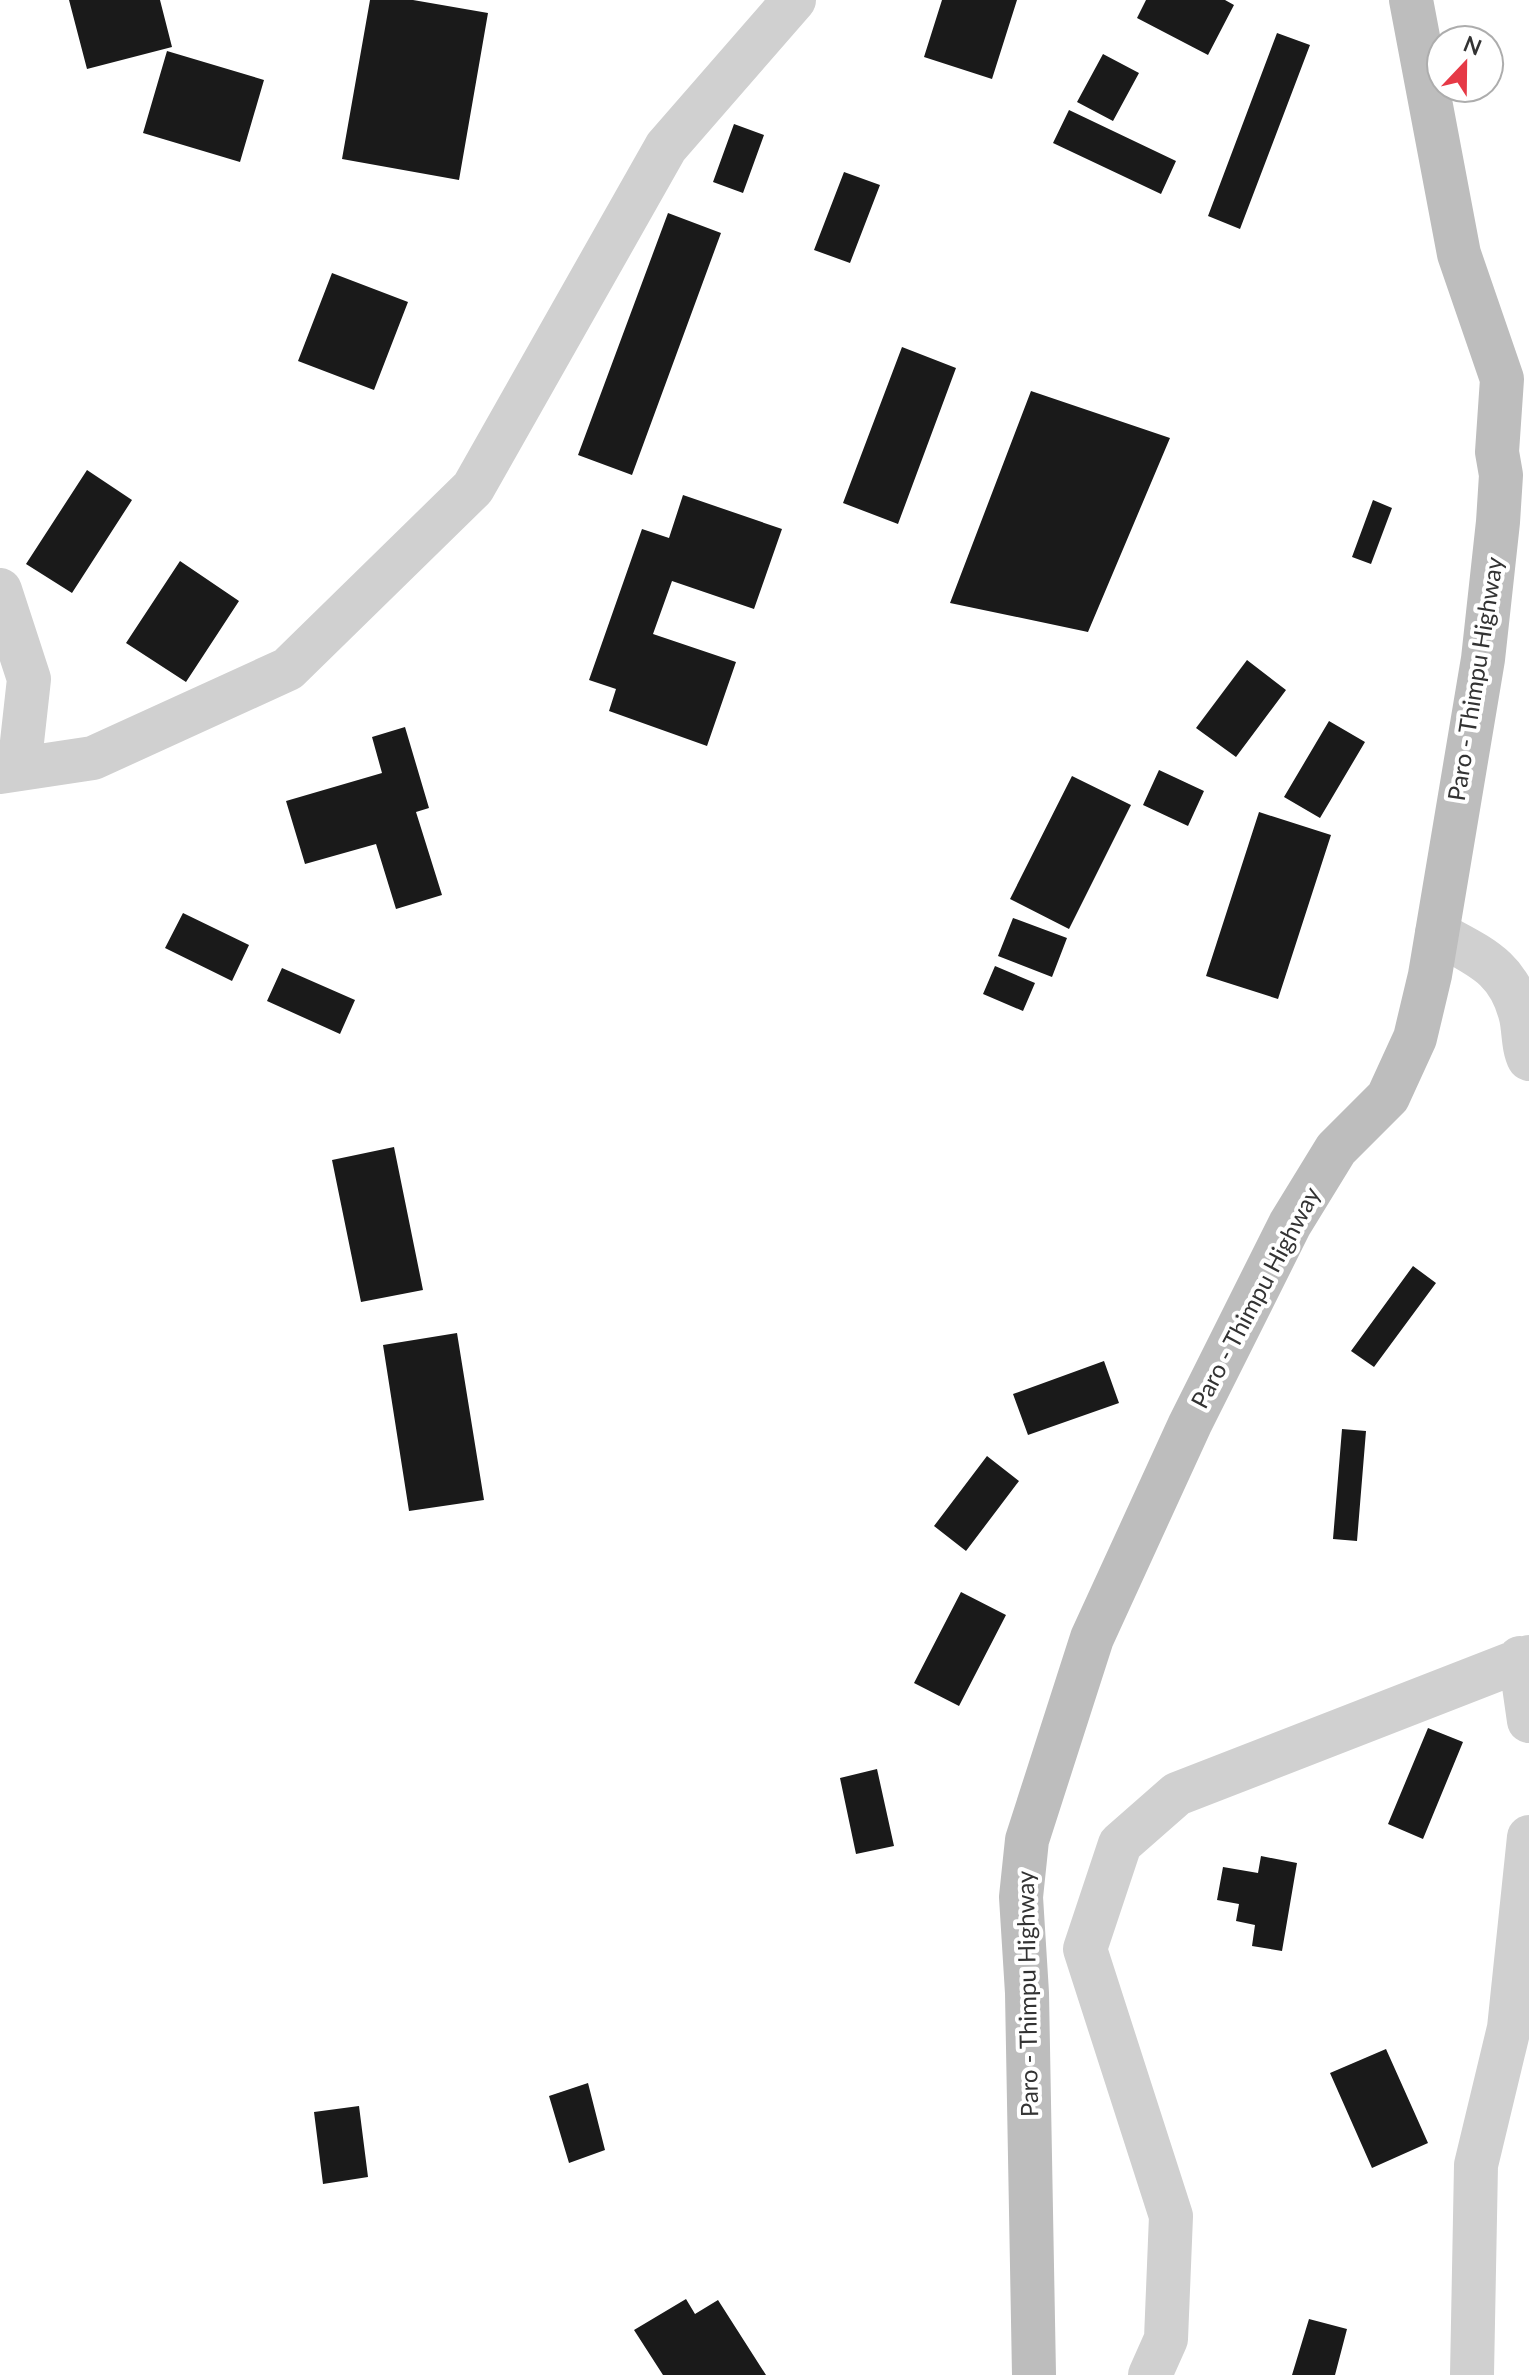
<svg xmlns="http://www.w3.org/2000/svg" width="1529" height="2375" font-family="Lato,sans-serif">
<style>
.building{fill:#1a1a1a}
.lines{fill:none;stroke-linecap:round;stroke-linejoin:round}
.street{stroke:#d0d0d0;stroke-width:44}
.secondary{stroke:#bdbdbd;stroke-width:44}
.labels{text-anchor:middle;stroke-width:8;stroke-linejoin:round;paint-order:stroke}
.street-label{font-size:24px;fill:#333;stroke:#fff}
</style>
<rect width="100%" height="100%" fill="#fff"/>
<path class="building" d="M69,0H160L172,47L87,69Z
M370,0H413L488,13L459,180L342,159Z
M942,0H1017L992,79L924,57Z
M1146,0H1225L1234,5L1208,55L1137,18Z
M1277,33L1310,45L1240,229L1208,216Z
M167,51L264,80L240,162L143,133Z
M1103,54L1139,73L1113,121L1077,102Z
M1069,110L1176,161L1161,194L1053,143Z
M734,124L764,135L743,193L713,182Z
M844,172L880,185L850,263L814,250Z
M668,213L721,233L632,475L578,455Z
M332,273L408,302L374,390L298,361Z
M902,347L956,368L898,524L843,503Z
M1031,391L1170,438L1088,632L950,603Z
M87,470L132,500L72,593L26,564Z
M683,495L782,529L754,609L672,581L653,634L736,662L707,746L609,711L616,689L589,680L642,529L669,538Z
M1373,500L1392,508L1371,564L1352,557Z
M180,561L239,601L186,682L126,643Z
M1247,660L1286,690L1236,757L1196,728Z
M1329,721L1365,742L1320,818L1284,797Z
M405,727L429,808L416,812L442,895L396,909L376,844L305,864L286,801L382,773L372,737Z
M1159,770L1204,791L1188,826L1143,805Z
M1072,776L1131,805L1069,929L1010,899Z
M1259,812L1331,835L1278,999L1206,976Z
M183,913L249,945L232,981L165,948Z
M1013,918L1067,938L1052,977L998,956Z
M995,966L1035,983L1023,1011L983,994Z
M282,968L355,1000L340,1034L267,1001Z
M394,1147L423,1290L361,1302L332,1160Z
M1413,1266L1436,1283L1374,1367L1351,1351Z
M457,1333L484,1500L409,1511L383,1345Z
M1104,1361L1119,1403L1028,1435L1013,1394Z
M1342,1429L1366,1431L1357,1541L1333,1539Z
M987,1456L1019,1481L966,1551L934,1526Z
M961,1592L1006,1615L959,1706L914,1683Z
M1428,1728L1463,1742L1423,1839L1388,1824Z
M877,1769L894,1846L856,1854L840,1778Z
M1261,1856L1297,1863L1282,1951L1252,1946L1255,1925L1236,1921L1239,1904L1217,1900L1223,1867L1258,1873Z
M1386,2049L1428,2143L1372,2168L1330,2073Z
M588,2083L605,2150L569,2163L549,2096Z
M359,2106L368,2177L323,2184L314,2112Z
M686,2299L695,2314L718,2300L766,2375H663L634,2330Z
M1309,2319L1347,2329L1335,2375H1292Z"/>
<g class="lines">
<path class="street" d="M0,590L29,679L19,769
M0,772L93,758L288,669L473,488L666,147L794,0
M1437,933C1478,956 1509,966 1521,1017C1524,1030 1523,1048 1529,1059
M1520,1658L1529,1721
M1150,2375L1166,2339L1171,2216L1085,1949L1120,1844L1177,1794L1529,1657
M1472,2375L1476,2165L1509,2028L1529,1837"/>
<path class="secondary" d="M1034,2375L1027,1993L1021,1897L1027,1840L1092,1638L1190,1424L1290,1224L1336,1149L1388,1097L1415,1038L1430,975L1483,659L1498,522L1501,475L1497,452L1502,379L1459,254L1411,0"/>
</g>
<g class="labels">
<g class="street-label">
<text transform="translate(1476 679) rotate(-81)" y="8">Paro - Thimpu Highway</text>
<text transform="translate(1256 1298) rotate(-62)" y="8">Paro - Thimpu Highway</text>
<text transform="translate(1028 1994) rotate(-91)" y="8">Paro - Thimpu Highway</text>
</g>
</g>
<g transform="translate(1465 64) rotate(22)"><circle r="38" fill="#ffffff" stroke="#adadad" stroke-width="2"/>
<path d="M0-6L14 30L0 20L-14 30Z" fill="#e63946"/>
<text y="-12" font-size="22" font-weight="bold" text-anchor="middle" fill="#333333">N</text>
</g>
</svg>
